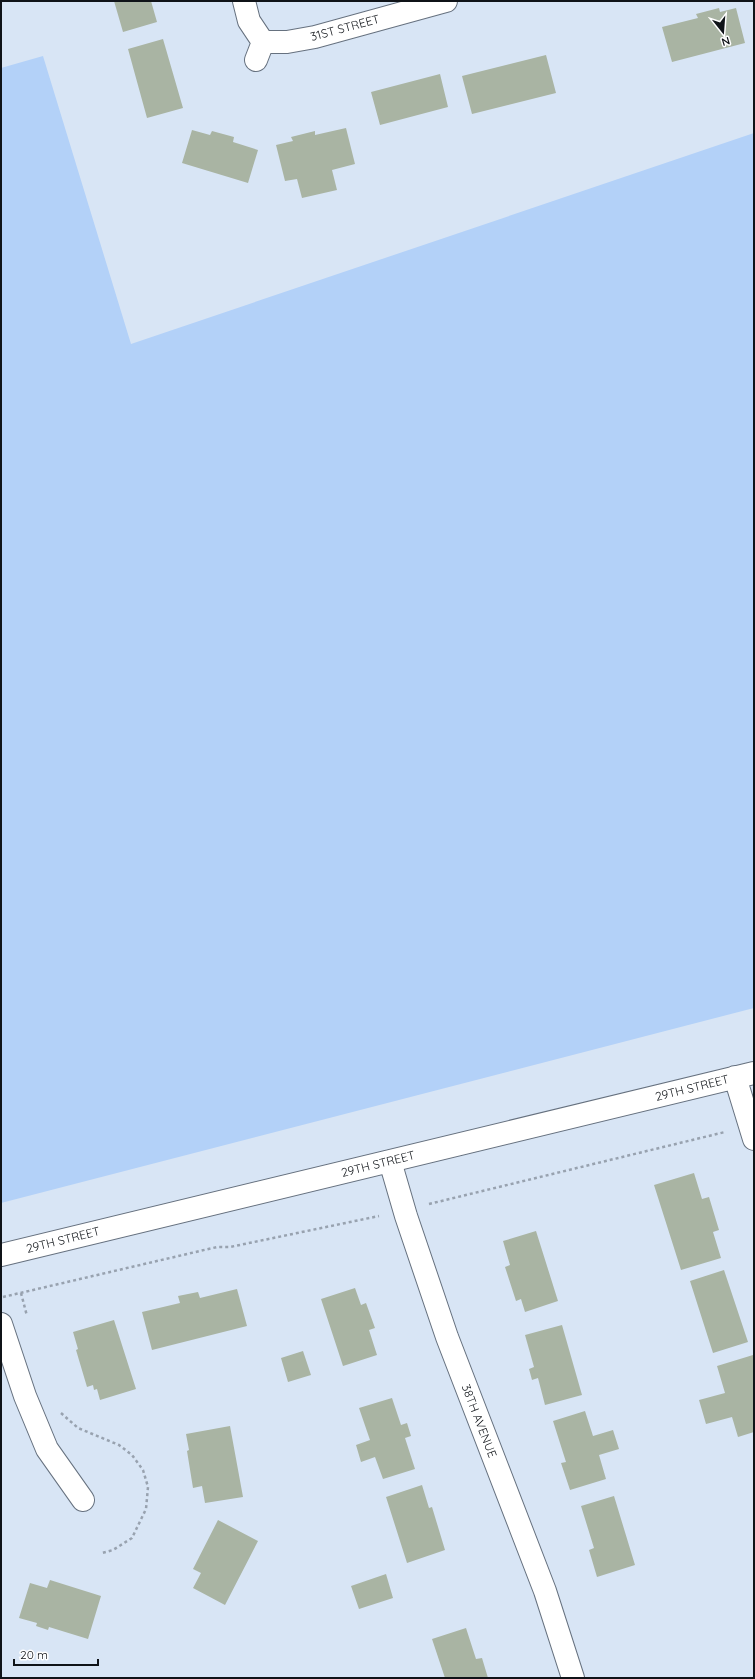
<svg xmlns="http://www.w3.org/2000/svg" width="755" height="1679" font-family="Quicksand,sans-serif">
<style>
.green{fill:#b3d1f8}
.building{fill:#a9b4a3}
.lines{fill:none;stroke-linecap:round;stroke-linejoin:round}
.minor-casing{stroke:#66717f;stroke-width:24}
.path{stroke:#98a2af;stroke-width:2.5;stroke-dasharray:3 3;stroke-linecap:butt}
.minor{stroke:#fff;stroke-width:22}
.labels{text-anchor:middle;stroke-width:4;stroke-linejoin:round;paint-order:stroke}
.street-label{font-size:12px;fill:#0f1318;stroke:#fff}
</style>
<rect width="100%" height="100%" fill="#d8e5f5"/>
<path class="green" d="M43,56L131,344L754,133V1008L1,1203V68Z"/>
<path class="building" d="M114,1H151L157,22L123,32Z
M719,8L720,12L736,8L745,43L672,62L662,27L698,18L696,14Z
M163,39L183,108L147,118L128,49Z
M546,55L556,93L472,114L462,76Z
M440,74L448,107L380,125L371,92Z
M346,128L355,164L332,170L337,190L302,198L297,179L285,181L276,145L293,141L291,137L315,131V135Z
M192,130L210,135L212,131L234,137L233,142L258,150L248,183L182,163Z
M694,1173L702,1199L709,1197L719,1230L713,1232L721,1258L681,1270L654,1185Z
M536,1231L558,1301L525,1312L521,1299L516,1301L505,1267L510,1265L503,1241Z
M724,1270L748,1342L713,1353L690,1281Z
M355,1288L361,1305L366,1303L375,1328L369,1330L377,1355L343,1366L321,1299Z
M237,1289L247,1326L152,1350L142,1312L180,1303L178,1296L198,1292L200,1298Z
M114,1320L136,1389L100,1400L97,1389L94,1390L93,1385L87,1387L76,1350L78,1349L73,1332Z
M562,1325L582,1395L545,1405L538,1378L532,1380L529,1369L534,1367L525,1335Z
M303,1351L311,1375L288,1382L281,1358Z
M753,1355L754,1432L738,1437L732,1417L706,1424L699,1400L725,1393L717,1366Z
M392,1398L401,1425L407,1423L411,1436L405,1438L415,1469L383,1479L375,1457L361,1462L356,1445L370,1440L359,1408Z
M585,1411L593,1436L613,1430L619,1449L599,1455L606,1479L570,1490L561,1463L566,1462L553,1421Z
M230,1426L243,1497L205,1503L202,1486L193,1488L187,1451L189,1450L186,1434Z
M422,1485L429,1508L432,1507L445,1550L407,1563L386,1497Z
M614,1496L635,1565L597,1577L589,1550L594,1548L581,1506Z
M218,1520L258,1541L225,1605L193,1588L201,1573L193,1569Z
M386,1574L393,1598L359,1609L351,1586Z
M50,1580L101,1596L88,1639L49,1627L48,1630L36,1626L37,1623L19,1618L30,1583L47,1588Z
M466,1628L476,1659L482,1658L488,1678H445L432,1639Z"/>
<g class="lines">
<g class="minor-casing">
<path id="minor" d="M244,1L249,21L263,42
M263,42H287L315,37L446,1
M256,60L263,42
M735,1077L754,1139
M390,1161L406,1216L447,1337L545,1591L573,1678
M1,1255L754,1073
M1,1324L25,1396L47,1449L83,1500"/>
</g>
<path class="path" d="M429,1204L725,1132
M21,1293L27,1316
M3,1297L217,1247H230L379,1216
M61,1413L78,1428L119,1445L132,1455L143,1470L148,1487L146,1509L132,1538L113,1550L102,1553"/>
<use href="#minor" class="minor"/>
</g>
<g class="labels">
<g class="street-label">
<text transform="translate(345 28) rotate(-15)" y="4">31ST STREET</text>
<text transform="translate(692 1088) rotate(-14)" y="4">29TH STREET</text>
<text transform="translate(378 1164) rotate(-14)" y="4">29TH STREET</text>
<text transform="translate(63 1240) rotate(-14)" y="4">29TH STREET</text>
<text transform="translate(479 1421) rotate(69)" y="4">38TH AVENUE</text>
</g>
</g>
<rect width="755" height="1679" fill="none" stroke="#0f1318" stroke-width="4"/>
<g transform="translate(723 32) rotate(163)" stroke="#ffffff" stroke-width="3" paint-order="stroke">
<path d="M0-3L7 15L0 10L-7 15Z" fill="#0f1318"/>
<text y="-6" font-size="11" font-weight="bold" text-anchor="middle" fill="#0f1318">N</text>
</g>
<path d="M14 1659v6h84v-6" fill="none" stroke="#0f1318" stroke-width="2"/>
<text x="20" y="1659" font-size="12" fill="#0f1318" stroke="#ffffff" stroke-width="3" paint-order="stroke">20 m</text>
</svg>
